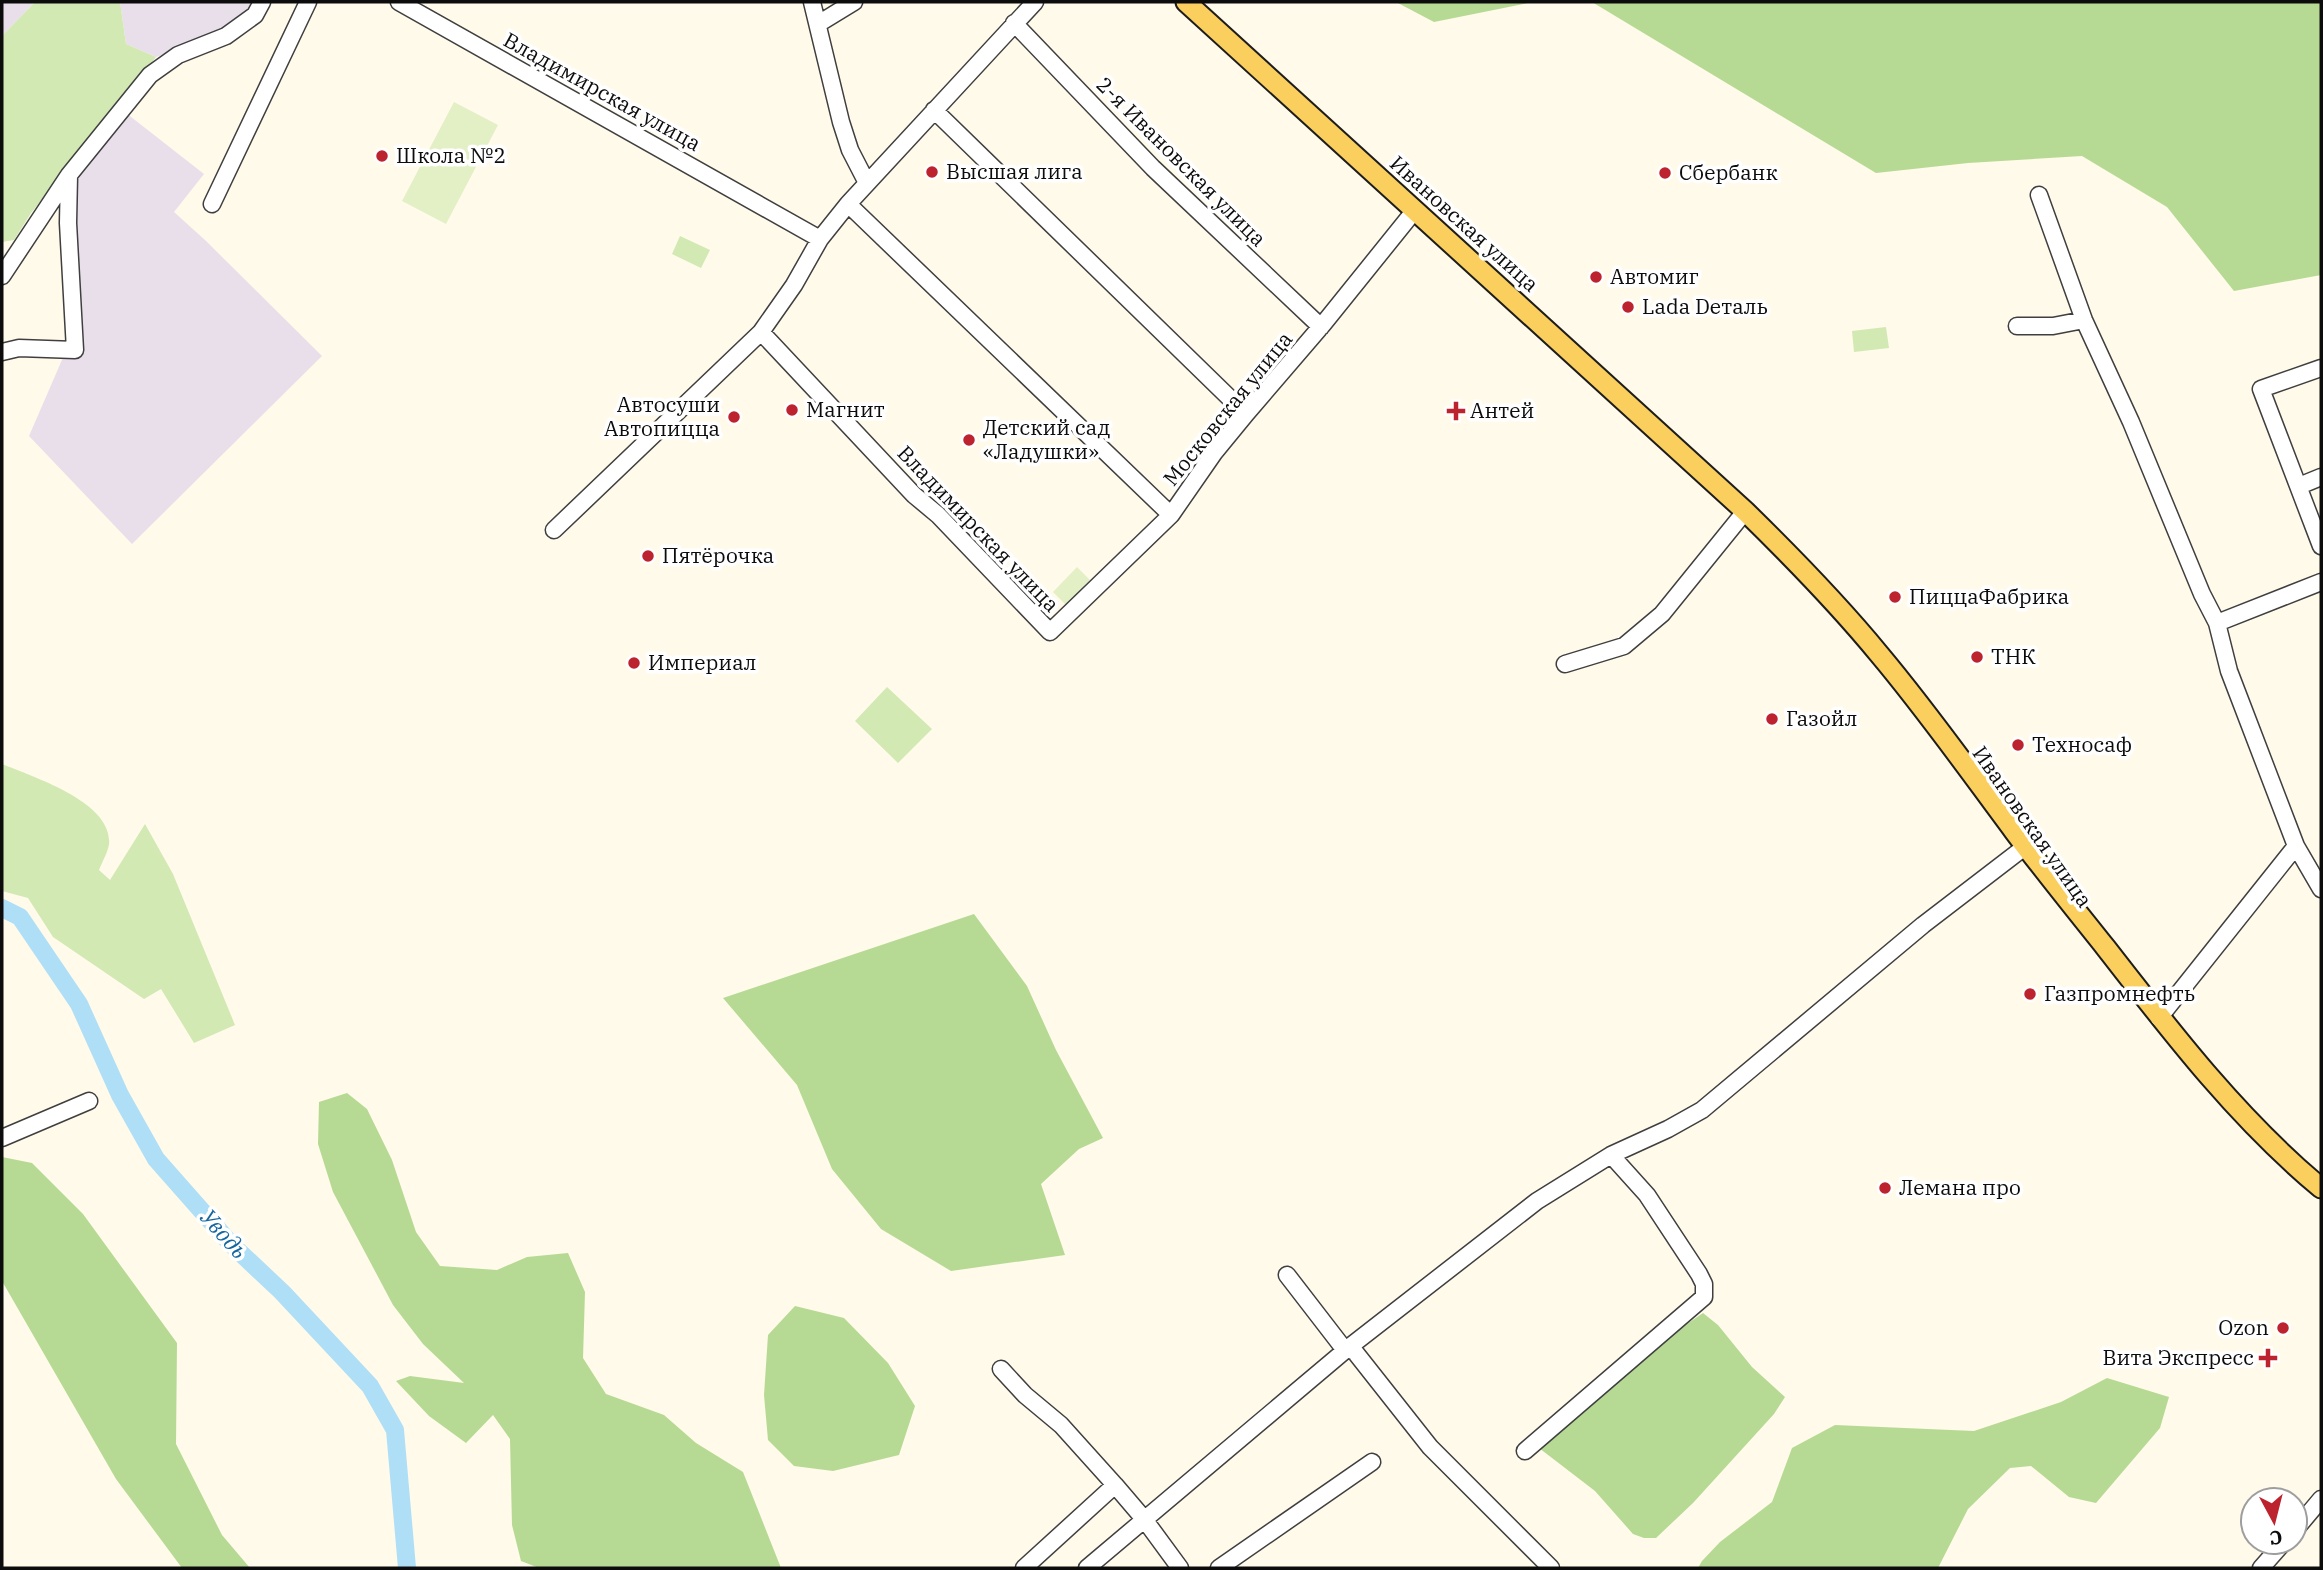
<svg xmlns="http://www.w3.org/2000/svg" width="2323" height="1570" font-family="'IBM Plex Serif',serif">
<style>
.industrial{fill:#e9dfeb}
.green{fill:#d2e9b4}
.forest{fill:#b6da93}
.pitch{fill:#e3f0c6}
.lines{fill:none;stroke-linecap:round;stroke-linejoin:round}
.river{stroke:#aedff7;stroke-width:18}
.minor-casing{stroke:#3f3f3f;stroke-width:19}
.major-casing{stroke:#1d1d1d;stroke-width:23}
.minor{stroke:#fff;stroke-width:16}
.major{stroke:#fbcf5e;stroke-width:19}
.poi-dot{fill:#bd222f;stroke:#fff;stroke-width:2.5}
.labels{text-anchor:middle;stroke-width:7;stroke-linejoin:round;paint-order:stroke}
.street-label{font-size:21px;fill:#0c0c0c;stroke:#fff}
.poi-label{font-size:21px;fill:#0c0c0c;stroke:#fff;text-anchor:start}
.water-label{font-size:23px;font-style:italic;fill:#14679e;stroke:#fff}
</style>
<rect width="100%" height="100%" fill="#fffaea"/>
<path class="industrial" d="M2,2H35L2,36Z
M120,2H254L243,17L211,38L156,57L126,44Z
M126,113L204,174L174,212L205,240L322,356L132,544L29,436L68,346L74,177Z"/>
<path class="green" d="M35,2H120L126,44L156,57L31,213L14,240L2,242V36Z
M680,236L710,250L701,268L672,254Z
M1886,327L1889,348L1854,352L1852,331Z
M887,687L932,729L898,763L855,721Z
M2,764C33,777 113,802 109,844C108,852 102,862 99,870L110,880L145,824L173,874L235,1025L194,1043L161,989L144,999L53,937L28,898L2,891Z"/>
<path class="forest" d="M1396,2H1533L1434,22Z
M1592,2H2321V275L2234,291L2167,207L2082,156L1968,163L1876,173Z
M974,914L1027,986L1056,1050L1103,1138L1079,1149L1041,1184L1065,1255L951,1271L881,1229L832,1169L797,1085L723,998Z
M347,1093L367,1109L392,1160L416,1232L440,1266L497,1270L527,1257L568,1253L585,1292L583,1358L606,1394L664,1415L696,1443L743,1472L781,1568H539L521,1561L512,1525L510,1439L493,1415L466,1443L429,1416L396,1381L410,1376L464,1383L423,1344L393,1305L333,1192L318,1144L319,1102Z
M2,1157L32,1163L83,1214L177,1343L176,1444L222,1535L250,1568H182L116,1479L2,1281Z
M795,1306L844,1318L888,1363L915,1406L899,1455L833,1471L794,1466L768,1440L764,1395L768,1335Z
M1703,1313L1718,1325L1752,1367L1785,1397L1774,1414L1693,1503L1656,1538H1644L1633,1534L1595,1491L1539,1448L1671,1335Z
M2107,1378L2169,1397L2160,1428L2096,1503L2069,1497L2031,1466L2010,1468L1968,1509L1938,1568H1698L1702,1561L1720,1542L1772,1502L1792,1448L1835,1425L1974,1431L2061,1402Z"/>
<path class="pitch" d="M454,102L498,125L446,224L402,201Z
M1077,567L1090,580L1066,605L1053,592Z"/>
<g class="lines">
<path class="river" d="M2,908L20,917L79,1004L120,1095L156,1159L231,1244L282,1292L370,1386L395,1430L407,1568"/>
<g class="minor-casing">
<path id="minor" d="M399,2L820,239
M812,2L841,122L850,150L867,183
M1014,23L1153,168L1321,327
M818,24L854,2
M934,110L1246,414
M2039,195L2084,320L2131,422L2202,594L2217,623L2229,671L2296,846L2321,889
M212,204L308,2
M848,204L1171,515L1214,453L1246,414L1324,323L1415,210
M2,276L69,175L150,75L178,55L226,36L255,15L262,2
M2017,326H2053L2084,320
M761,332L914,495L938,515L1050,632L1171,515
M2,352L19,348L75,350L68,223L69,175
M2321,368L2261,389L2321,546
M2299,486L2321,477
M554,530L761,332L794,285L820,239L848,204L1035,2
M2217,623L2321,582
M1565,664L1624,646L1662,614L1743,514
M2159,1018L2296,846
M2,1138L89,1101
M1287,1275L1341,1345L1355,1352L1430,1447L1551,1568
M1001,1369L1025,1395L1061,1425L1115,1485L1144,1519L1180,1568
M1525,1451L1704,1297V1284L1699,1274L1647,1195L1611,1155
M2295,1530L2321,1499
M1024,1568L1115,1485
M1087,1568L1348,1348L1537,1201L1611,1155L1668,1129L1702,1110L1923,925L2026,846
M1219,1568L1372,1462
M2261,1568L2284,1542"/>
</g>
<g class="major-casing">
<path id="major" d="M1186,2L1745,511C1792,557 1838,604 1879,654C1927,711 1970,772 2014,831C2044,871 2075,909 2106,948C2172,1033 2238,1119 2321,1188"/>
</g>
<use href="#minor" class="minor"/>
<use href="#major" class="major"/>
</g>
<g class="poi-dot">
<circle cx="382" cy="156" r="7"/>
<circle cx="932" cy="172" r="7"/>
<circle cx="1665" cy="173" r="7"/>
<circle cx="1596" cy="277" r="7"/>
<circle cx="1628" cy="307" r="7"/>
<circle cx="792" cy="410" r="7"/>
<path d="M1452.5 400.5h7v7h7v7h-7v7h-7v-7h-7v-7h7z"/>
<circle cx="734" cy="417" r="7"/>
<circle cx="969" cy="440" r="7"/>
<circle cx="648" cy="556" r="7"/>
<circle cx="1895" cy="597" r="7"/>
<circle cx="1977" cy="657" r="7"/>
<circle cx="634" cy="663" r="7"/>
<circle cx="1772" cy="719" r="7"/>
<circle cx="2018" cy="745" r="7"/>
<circle cx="2030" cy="994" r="7"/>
<circle cx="1885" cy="1188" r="7"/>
<circle cx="2283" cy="1328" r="7"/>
<path d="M2264.5 1347.5h7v7h7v7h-7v7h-7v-7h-7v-7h7z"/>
</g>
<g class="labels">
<g class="street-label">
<text transform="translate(602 92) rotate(29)" y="7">Владимирская улица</text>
<text transform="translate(1181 162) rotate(45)" y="7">2-я Ивановская улица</text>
<text transform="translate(1464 224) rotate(42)" y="7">Ивановская улица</text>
<text transform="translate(1228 409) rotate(-51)" y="7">Московская улица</text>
<text transform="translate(978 529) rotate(46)" y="7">Владимирская улица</text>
<text transform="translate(2032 827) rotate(55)" y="7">Ивановская улица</text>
</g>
<g class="poi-label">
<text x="396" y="163">Школа №2</text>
<text x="946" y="179">Высшая лига</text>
<text x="1679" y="180">Сбербанк</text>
<text x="1610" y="284">Автомиг</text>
<text x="1642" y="314">Lada Dеталь</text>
<text x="720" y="412" text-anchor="end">Автосуши<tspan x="720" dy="24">Автопицца</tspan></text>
<text x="806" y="417">Магнит</text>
<text x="1470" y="418">Антей</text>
<text x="983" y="435">Детский сад<tspan x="983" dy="24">«Ладушки»</tspan></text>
<text x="662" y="563">Пятёрочка</text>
<text x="1909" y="604">ПиццаФабрика</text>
<text x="1991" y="664">ТНК</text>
<text x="648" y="670">Империал</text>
<text x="1786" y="726">Газойл</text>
<text x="2032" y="752">Техносаф</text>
<text x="2044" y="1001">Газпромнефть</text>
<text x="1899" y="1195">Лемана про</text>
<text x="2269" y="1335" text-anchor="end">Ozon</text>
<text x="2254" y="1365" text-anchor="end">Вита Экспресс</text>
</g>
<g class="water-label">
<text transform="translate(224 1234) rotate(48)" y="8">Уводь</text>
</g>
</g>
<rect width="2323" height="1570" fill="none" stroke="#0c0c0c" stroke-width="7"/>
<g transform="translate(2274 1521) rotate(173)"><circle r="33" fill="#ffffff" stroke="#9e9e9e" stroke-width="2"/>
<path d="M0-5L12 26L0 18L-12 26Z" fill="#bd222f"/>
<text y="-10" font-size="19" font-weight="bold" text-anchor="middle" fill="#0c0c0c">С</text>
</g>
</svg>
